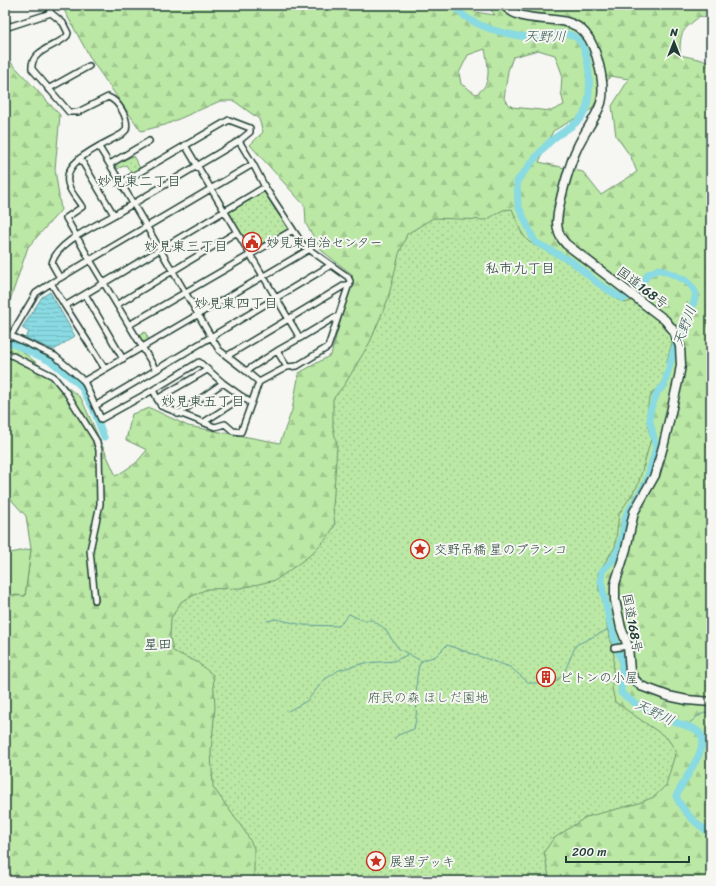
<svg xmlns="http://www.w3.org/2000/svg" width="716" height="886" font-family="Sriracha,'Klee One',sans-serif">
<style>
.forest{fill:url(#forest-firs);stroke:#6d926c;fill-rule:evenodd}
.park{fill:url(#park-dots);stroke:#6d926c}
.garden{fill:#bbe8a5;stroke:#6d926c}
.water{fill:url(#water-rules);stroke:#5f9b9c}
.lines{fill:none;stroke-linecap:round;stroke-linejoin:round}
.stream{stroke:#5f9b9c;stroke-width:1}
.river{stroke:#89dae2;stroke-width:7}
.minor-casing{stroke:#1f3d34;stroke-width:8}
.trunk-casing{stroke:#1f3d34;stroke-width:11}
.minor{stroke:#f6f6f2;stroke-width:5}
.trunk{stroke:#f6f6f2;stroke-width:8}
.labels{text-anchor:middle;stroke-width:4;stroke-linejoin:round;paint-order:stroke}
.poi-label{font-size:13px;fill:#1f3d34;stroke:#f6f6f2;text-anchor:start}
.street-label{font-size:13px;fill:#1f3d34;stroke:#f6f6f2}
.park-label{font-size:13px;fill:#3e5f4b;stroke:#f6f6f2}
.water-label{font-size:14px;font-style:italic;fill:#345c57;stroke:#f6f6f2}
.neighbourhood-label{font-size:14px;fill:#1f3d34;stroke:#f6f6f2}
</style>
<defs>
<pattern id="forest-firs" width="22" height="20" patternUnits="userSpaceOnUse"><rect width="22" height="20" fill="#bbe8a5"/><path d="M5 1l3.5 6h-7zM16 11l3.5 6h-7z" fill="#a0c88f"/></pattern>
<pattern id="park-dots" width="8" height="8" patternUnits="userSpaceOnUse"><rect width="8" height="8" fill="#bbe8a5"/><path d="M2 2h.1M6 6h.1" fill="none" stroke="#a0c88f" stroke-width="1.8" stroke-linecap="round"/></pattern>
<pattern id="water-rules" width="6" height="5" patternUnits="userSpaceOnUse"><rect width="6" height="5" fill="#89dae2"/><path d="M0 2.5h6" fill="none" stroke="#76bcc2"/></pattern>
</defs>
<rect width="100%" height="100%" fill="#f6f6f2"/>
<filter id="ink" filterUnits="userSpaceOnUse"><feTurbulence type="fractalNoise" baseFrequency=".025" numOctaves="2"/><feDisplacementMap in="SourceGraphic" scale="8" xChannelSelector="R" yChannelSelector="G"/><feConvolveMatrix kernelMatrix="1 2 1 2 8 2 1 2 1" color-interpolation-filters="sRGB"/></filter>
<g filter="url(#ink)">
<path class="forest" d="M63,5H471L475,12L495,15L487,5H711V20L700,16C682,31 680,30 680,55L711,62V881H5V594L25,596L31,549L26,516L5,493V338L81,398L116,476L136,463L147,450L126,440L132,414L150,408L188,426L280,443L292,410L299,373L331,355L353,275L322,251L306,224L305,206L250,145L263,132L259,119L234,101H220L165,125L141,131L92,61L65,12ZM485,49C488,65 493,85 476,94L461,84L459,73L468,55ZM538,50L555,55L562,74L561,92L564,105L551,111L512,107L504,99L508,71L513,57ZM610,76L629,79L612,106L616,136L631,157L637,172L601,195L583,172L539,162L553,131L592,109Z
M5,56L60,115L55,169L61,210L28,247L5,315Z"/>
<path class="park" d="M133,156L140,168L131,173L126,165L117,169L115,164Z
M264,192L288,229L261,244L253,232L243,236L229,212Z
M512,209L522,234L529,242L571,264L618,300L626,303L634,299C650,311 664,321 673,339L667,361V373L661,385L652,393L648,403V427L651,439L638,485L619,514L615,547L598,573L599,591L604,596L607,627L614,655L612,688L615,702L667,738L676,751L666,785L654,797L636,804L586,817L553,839L544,852L550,881H254V848L246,833L213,787L211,752L215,707L213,675L197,662L173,651L170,637L171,618L182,601L207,589L241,588L276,580L309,556L327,538L335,525L333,508L337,445L333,427V399L345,384L370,342L388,299L399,254L407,234L433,218L486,220L503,210Z
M145,332L149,340L142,344L138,336Z"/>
<path class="garden" d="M31,549L25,596L5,594V554Z"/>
<path class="water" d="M50,292L75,336L54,350L25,338L29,332L22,328L42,297Z"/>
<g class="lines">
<path class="stream" d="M267,621L276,619L303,625L339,626L349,614L362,620H372L377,623L385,629L398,648L421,661L436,656L447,645L510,667L529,683H552L558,680L564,673L576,645L611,628
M288,711L307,701L324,680L339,670L365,663L394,661L407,655
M686,726L699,715L711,711
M394,739L398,735L414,729C420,708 412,679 421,661"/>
<path class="river" d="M455,5C465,26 515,38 537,37C549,36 565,30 575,37C585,43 588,63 589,73C590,86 590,103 583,115C576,126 562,131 552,140C539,151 528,168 517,181L518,205L535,242L571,261L599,284L623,299L639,289L648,274L659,269C673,275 690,278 696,294L692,309L674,349L664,386L658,391L650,411V421L656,448L646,483L626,515L620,546L612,561L602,571L601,581L610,624L622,662L621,693L639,706L675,722L695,729L700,733L703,740L699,755L676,796C682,810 697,826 711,833
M5,340L52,362L80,385L93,408L104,437"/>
<g class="minor-casing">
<path id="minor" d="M48,5L51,13
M5,17L8,26
M5,28L51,13L63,23L68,33L67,36C56,47 30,50 32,69L69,112H78L108,97C119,101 129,119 126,130L122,134C105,144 59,161 69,186C71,193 78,200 82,207L66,218L90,260L60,278L52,264C55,243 97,225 114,215
M48,89L89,66
M185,145L300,338L335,317H338L350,281L348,277L303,245L265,187L253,164
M99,147L121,183L229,120L250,128V132L239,141L253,164L90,260L156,370L331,265
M80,158L114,215L239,141
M110,164L149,141
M121,183L219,350L246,371
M60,278L51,283L65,306L265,187
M85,294L123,359
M118,304L237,232
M65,306L105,369L84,381L101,419L153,390L161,406L215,427L225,424L233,431L241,432L259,382L287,367L297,366L328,347L338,317
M129,325L293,230
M5,333L55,356L84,381
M10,337L36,293L51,283
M5,352L53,376L66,392L96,440L99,450L100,504L90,550L95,600
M227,356L345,285H350
M287,367L277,351L300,338
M105,369L308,250
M259,382L246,371L277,351
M153,390L199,362L223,383L251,403
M157,399L207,370
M95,406L156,370
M178,414L223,383
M204,422L243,397
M614,648L628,646"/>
</g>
<g class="trunk-casing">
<path id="trunk" d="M504,5C524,28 565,10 585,33C597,47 606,85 601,103C596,118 585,131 578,146C570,162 558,204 557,222C557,230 560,238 566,244L665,320L673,330L680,346L681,365L679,377L664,443L655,475L634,512L626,549L615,584V600L621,628L628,646L630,672L635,680L641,686L668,696L687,700L711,702"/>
</g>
<use href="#minor" class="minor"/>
<use href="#trunk" class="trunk"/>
</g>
</g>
<defs>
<g id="civic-ring" transform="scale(1)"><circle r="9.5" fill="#f6f6f2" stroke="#c8321e" stroke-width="1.5"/><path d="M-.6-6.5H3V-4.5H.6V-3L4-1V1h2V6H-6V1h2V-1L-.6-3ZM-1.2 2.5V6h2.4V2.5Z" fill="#c8321e"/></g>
<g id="sight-ring" transform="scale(1)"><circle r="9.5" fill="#f6f6f2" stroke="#c8321e" stroke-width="1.5"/><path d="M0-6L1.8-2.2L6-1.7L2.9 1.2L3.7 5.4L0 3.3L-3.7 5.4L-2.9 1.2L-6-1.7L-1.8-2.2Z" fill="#c8321e"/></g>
<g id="building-ring" transform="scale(1)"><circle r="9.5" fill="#f6f6f2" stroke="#c8321e" stroke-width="1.5"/><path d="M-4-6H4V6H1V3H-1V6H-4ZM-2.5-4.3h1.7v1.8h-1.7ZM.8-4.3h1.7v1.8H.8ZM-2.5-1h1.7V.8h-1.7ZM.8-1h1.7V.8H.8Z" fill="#c8321e"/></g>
</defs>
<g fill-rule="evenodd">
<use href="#civic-ring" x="252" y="242"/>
<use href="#sight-ring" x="420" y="549"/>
<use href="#building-ring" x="546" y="677"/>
<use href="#sight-ring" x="376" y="861"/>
</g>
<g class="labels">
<g class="poi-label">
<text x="266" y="247">妙見東自治センター</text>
<text x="434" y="554">交野吊橋 星のブランコ</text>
<text x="560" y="682">ピトンの小屋</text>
<text x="390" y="866">展望デッキ</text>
</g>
<g class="street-label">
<text transform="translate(643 287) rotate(37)" y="5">国道168号</text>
<text transform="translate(633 623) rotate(79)" y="5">国道168号</text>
</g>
<g class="park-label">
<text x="428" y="702">府民の森 ほしだ園地</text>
</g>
<g class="water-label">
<text transform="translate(545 36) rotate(1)" y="5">天野川</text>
<text transform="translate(684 326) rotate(-69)" y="5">天野川</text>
<text transform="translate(655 712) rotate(26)" y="5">天野川</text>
</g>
<g class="neighbourhood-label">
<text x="139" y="186">妙見東二丁目</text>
<text x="186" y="251">妙見東三丁目</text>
<text x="520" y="273">私市九丁目</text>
<text x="236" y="308">妙見東四丁目</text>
<text x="203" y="406">妙見東五丁目</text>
<text x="158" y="649">星田</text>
</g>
</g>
<rect width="716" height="886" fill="none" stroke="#f6f6f2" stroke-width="20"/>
<rect x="10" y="10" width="696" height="866" fill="none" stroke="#1f3d34" stroke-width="1.5" filter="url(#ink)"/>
<g transform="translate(674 42)" stroke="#f6f6f2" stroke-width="3" paint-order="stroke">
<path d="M0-3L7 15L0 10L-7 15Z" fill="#1f3d34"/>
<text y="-6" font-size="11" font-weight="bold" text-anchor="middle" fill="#1f3d34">N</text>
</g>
<path d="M566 856v6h123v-6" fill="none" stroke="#1f3d34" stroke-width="2"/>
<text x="572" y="856" font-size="12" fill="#1f3d34" stroke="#f6f6f2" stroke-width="3" paint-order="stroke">200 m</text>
</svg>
